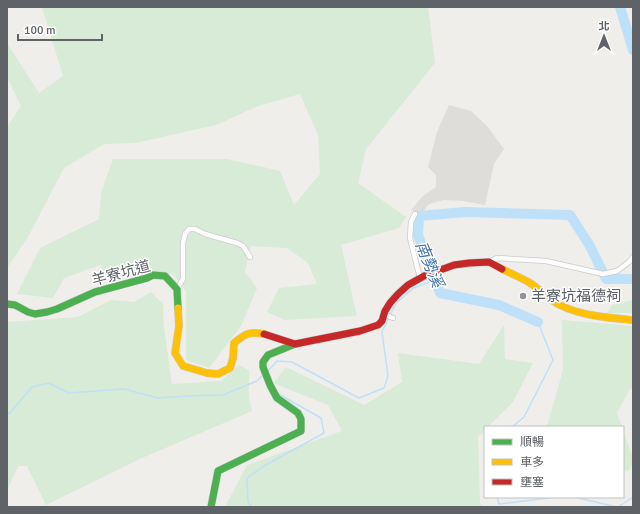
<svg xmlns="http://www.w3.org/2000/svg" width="640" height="514" font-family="Signika,'Noto Sans TC',sans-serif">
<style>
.industrial{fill:#dfddda}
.green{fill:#d8ebd6}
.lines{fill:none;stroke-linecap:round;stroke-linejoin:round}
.stream{stroke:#bfe0f9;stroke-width:1.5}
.river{stroke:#bfe0f9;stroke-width:10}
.street-casing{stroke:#cbcccc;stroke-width:6}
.fast-casing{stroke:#cacacb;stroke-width:8}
.slow-casing{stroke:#cacacb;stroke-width:8}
.jam-casing{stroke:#cacacb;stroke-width:8}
.street{stroke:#fdfcfc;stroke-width:4.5}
.fast{stroke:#4caf50;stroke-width:7}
.slow{stroke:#ffc107;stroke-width:7}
.jam{stroke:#c62828;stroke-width:7}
.poi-dot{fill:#919496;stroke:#fff;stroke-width:1.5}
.labels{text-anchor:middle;stroke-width:3;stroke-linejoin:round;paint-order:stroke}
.street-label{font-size:15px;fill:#5f6368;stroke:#fff}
.poi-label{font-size:15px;fill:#5f6368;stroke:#fff;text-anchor:start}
.water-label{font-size:16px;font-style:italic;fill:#4174aa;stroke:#fff}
</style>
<rect width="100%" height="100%" fill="#efeeea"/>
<path class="industrial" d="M449,105L471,111L487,126L504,149L494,164L485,205L463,201L444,200L429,204L421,214L411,210L422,197L436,187V175L428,167L437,132Z"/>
<path class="green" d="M42,7H428L435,63L366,149L358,183L406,217L399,228L341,245L357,316L285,320L267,312L279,288L317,284L308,263L287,248L251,246L245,272L257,288L241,326L209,368L186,360V291L173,274L127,271L103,276L101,265L64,278L53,298L17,294L40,248L99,219L101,193L113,159H227L280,171L294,205L320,174L318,135L300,94L258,106L216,125L136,143L104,144L64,168L28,237L7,268V127L21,106L7,77V43L39,93L63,76Z
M151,292L163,304L164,328L172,384L221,381L239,365L249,370V398L252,411L142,458L46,505L27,466H18L7,491V322L78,317L111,300L134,302Z
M633,300V313H607L612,305Z
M562,320L633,326V389H630L617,413L622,427H546L548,423L563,370Z
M504,325L505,359L533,363L513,402L488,427H485V430L478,437L480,503L482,507H225L247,465L342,431L328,405L273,383L286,367L364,405L402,382L398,353L479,364Z
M623,430L633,458V463L629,471L623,470Z"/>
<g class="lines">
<path class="stream" d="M267,372L277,361L292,362L359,398L384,388L388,376L382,332L396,303L414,288L435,280
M7,414H9L32,387L49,383L69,393L124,389L158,398L186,396L223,395L257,381L263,375
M512,427L524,417L553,360L538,322
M497,497L499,504L556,497
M574,497L617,507
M252,507L248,502L247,478L264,466L324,433L321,418L277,393
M618,507L633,497"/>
<path class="river" d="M620,7L633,50
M538,322L499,305L440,293L418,235L419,216L465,212L570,215L590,246L606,279H633"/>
<g class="street-casing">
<path id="street" d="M415,214L411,222L410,238L420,278
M489,262L497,258L546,261L603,274L617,271L629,262L633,257
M177,289L183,279V243L185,234L189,229H195L205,234L237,243L243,246L250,257
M384,314L393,318"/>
</g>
<g class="fast-casing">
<path id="fast" d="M7,304L15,305L28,312L35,314L47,312L57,309L95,292L147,278L153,275L165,276L177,289L178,308
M211,507L218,471L301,431V419L298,413L277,398L270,385L263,367V362L268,355L295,344"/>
</g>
<g class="slow-casing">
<path id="slow" d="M502,269C512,274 522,278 530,283C541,290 549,300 560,305C581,316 610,318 633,320
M178,308L179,326L175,353L183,366L207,373L218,374L230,368L233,358L234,343C245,334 249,331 264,334"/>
</g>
<g class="jam-casing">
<path id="jam" d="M264,334L295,344L360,331L378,325L382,321L385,311L390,303L398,294L408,285L424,276L454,265L469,263L489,262L502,269"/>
</g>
<use href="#street" class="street"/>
<use href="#fast" class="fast"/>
<use href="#slow" class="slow"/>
<use href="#jam" class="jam"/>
</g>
<circle class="poi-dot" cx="523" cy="296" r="4"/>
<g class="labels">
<g class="street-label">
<text transform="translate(121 273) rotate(-15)" y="5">羊寮坑道</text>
</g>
<g class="poi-label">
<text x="531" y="301">羊寮坑福德祠</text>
</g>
<g class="water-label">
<text transform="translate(430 264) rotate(68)" y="6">南勢溪</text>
</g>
</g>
<rect width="640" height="514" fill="none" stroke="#5f6368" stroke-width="16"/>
<rect x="484" y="426" width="140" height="72" fill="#ffffff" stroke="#bfc1c3"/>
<rect x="492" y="439" width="20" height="6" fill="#4caf50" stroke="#bfc1c3"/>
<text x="520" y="446" font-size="12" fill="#5f6368">順暢</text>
<rect x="492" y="459" width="20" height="6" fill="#ffc107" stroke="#bfc1c3"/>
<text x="520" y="466" font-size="12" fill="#5f6368">車多</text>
<rect x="492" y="479" width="20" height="6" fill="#c62828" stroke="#bfc1c3"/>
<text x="520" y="486" font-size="12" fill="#5f6368">壅塞</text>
<g transform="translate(604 36)" stroke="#ffffff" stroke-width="3" paint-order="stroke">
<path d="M0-3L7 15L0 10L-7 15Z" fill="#5f6368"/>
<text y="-6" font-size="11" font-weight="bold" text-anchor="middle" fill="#5f6368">北</text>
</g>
<path d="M18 34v6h84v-6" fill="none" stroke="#5f6368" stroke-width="2"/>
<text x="24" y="34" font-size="12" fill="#5f6368" stroke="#ffffff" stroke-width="3" paint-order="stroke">100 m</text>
</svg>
